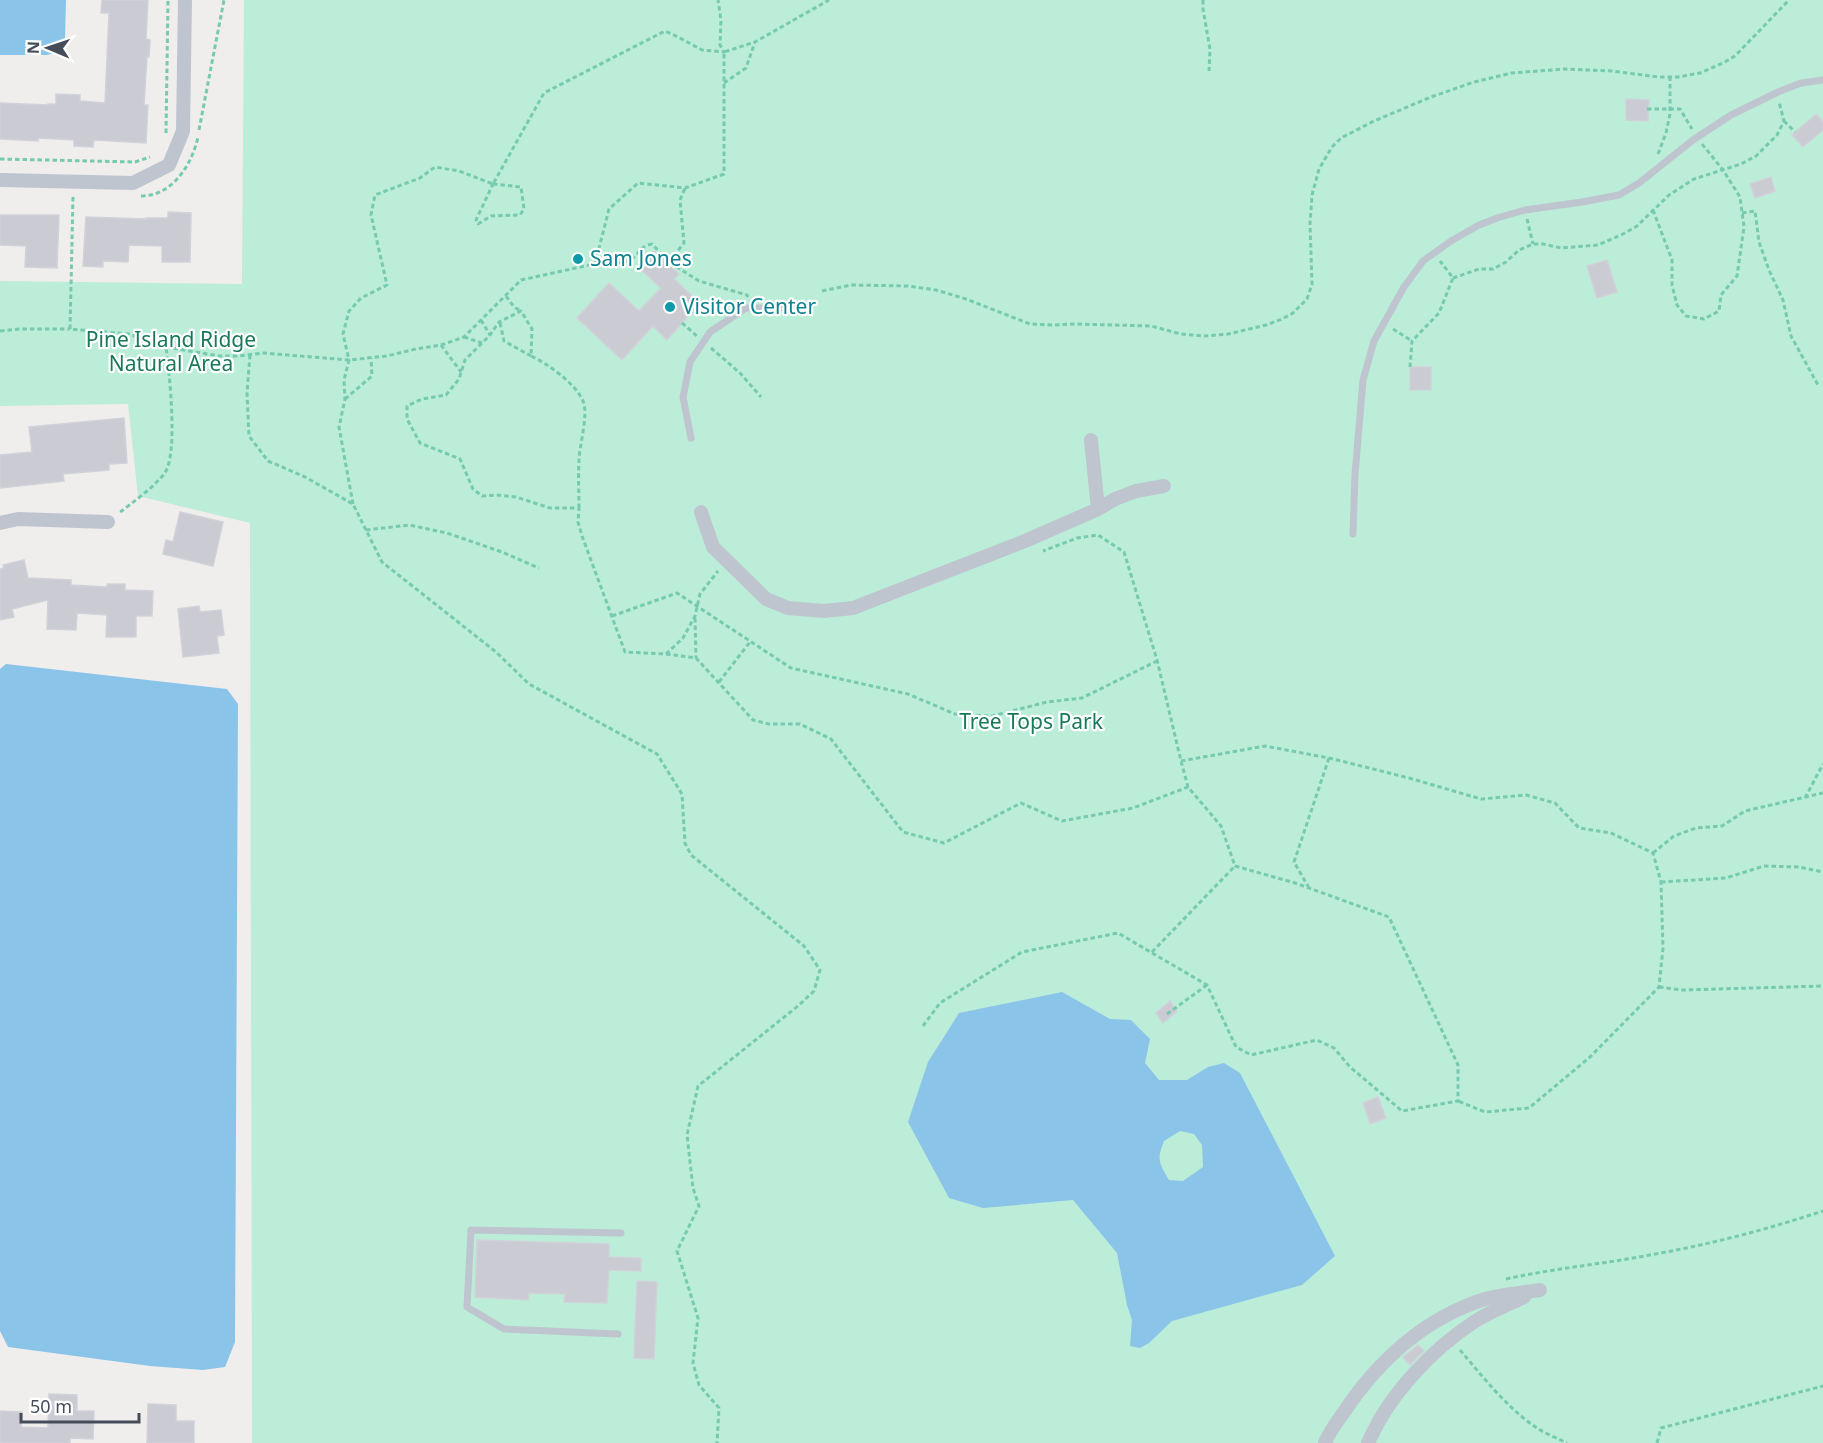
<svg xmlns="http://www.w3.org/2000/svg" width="1823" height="1443" font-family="'Noto Sans',sans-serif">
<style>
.green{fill:#bcedd8}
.water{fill:#8ac4e9;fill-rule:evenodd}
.building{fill:#cacbd3;stroke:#d1d2d9;stroke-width:1.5}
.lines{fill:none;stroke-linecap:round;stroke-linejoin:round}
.path{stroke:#75caaf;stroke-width:3;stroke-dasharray:4.5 3;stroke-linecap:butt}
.service{stroke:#bec5cf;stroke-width:7}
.minor{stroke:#bec5cf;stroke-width:14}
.culture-dot{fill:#0f9aa8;stroke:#fff;stroke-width:2}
.labels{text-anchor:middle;stroke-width:4.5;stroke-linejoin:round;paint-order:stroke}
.culture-label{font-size:21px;fill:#0d838f;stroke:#fff;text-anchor:start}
.park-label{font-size:21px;fill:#19795a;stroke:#fff}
</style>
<rect width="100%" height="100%" fill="#f0eded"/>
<path class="green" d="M244,0H1823V1443H252L250,523L138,496L128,404L0,406V281L242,284Z"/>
<path class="water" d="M0,0H66L65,38L58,52L47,55H0Z
M6,664L227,689L238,704L235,1342L225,1367L203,1370L150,1366L8,1347L0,1331V669Z
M1062,992L1110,1019L1131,1020L1150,1039L1145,1063L1159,1080H1187L1208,1067L1224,1063L1240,1073L1335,1256L1302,1285L1172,1321L1149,1343L1140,1348L1130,1346L1132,1320L1127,1305L1117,1253L1073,1200L983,1208L949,1198L908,1122L928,1062L959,1013ZM1180,1131L1194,1134L1202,1145L1203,1167L1183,1181L1169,1180C1158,1162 1157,1159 1164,1141Z"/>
<path class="building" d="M102,0H148L146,39L150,40L149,57H147L144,105H148L146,143L94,140L93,147L74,146V140L38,138V141L0,139V103L48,105V104H56V94L80,95V101L105,103L109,13H101Z
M1626,99L1649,100L1648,121L1626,120Z
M1816,114L1823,122V130L1803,147L1792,135Z
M1771,177L1775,191L1755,198L1750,184Z
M168,212L191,213L190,262H162V246L129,245L128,262L103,261V267L83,266L86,217L146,219V218H168Z
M0,215H59L57,268L25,267L26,246L0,245Z
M654,251L679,274L674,279L700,303L667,340L653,326L622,360L577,318L609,283L639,311L661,288L639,268Z
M1607,260L1617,292L1597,298L1587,266Z
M1410,367H1431V390H1410Z
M124,418L127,463L109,464V470L63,474L64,481L0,488V455L32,452L29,427Z
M180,512L223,522L213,566L163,554L166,540L173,542Z
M24,560L28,578L71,580V585L107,587V584H125V590L153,591L152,616H136V637H106L107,615L77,613L76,630L47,629L48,600L12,609L14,617L0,620V569L4,568L3,565Z
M199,606L200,612L221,610L224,635L217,636L219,653L183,657L178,609Z
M1170,1001L1177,1011L1163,1023L1156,1013Z
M1378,1097L1386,1118L1370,1124L1363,1103Z
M477,1240L609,1244V1257L641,1258V1271L609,1270L607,1303L564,1302L565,1294L529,1293L528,1300L475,1297Z
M637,1281L657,1282L654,1359L634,1358Z
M1418,1345L1424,1351L1410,1365L1403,1357Z
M49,1394L77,1395V1411H94L93,1439L70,1438V1443H0V1411L22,1412L21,1427L48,1428Z
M148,1404L176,1405V1421H194V1443H147Z"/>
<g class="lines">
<path class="path" d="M1203,0V9L1210,49L1209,71
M724,83L746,68L755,42
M1647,109H1680L1692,129
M1784,121L1795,132
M199,130L224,0
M166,133L168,0
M1658,154L1666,133L1670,114V77
M0,159L135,162L150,157
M493,184L521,187L524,209L520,215L491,216L478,224L476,220Z
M141,196C173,196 192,164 198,137
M73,197L70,329L129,334L166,347C169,371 179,456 164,474C154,487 132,503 119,513
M1653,210L1672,260V285L1677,305L1686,316L1704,319L1719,311L1721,295L1737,276L1744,227L1740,197L1723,170L1702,144
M1742,213L1755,211L1759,242L1769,270L1783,300L1791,336L1818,385
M1527,219L1533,244
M669,262L684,243L680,200L685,188
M595,264L609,209L638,183L685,188L724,174V52L755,42L829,0
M1453,278L1479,269H1493L1506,262L1519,250L1533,244H1543L1561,248L1598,245L1623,234L1637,226L1669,195L1694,179L1741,164L1756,156L1777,135L1784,121L1779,102
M822,291L851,285L908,286L936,290L966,299L1030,324L1053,325L1075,324L1151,326L1181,334L1204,336L1228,334L1266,325L1282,319L1293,313L1307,299L1312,284L1310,224L1312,195L1319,169L1332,147L1341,138L1374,121L1431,97L1474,82L1512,73L1564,69L1612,71L1658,77H1678L1700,73L1723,63L1735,56L1789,0
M506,296L514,307L521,311
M481,320L490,335
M500,323L504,341L531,356
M682,323L697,336
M1393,329L1412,341
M0,331L19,329H70
M464,337L482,343
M441,345L461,372
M166,347L220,356H239L263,353L349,360L387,356L416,349L441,345L464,337L521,280L594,264C603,266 626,263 633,258C642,251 637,248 652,244L669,262L699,281L747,295L748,297
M711,348L740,373L761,397
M250,355L247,393L249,436L268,461L305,477L353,504L382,562L496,652L529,684L657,754L682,794L685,843L691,855L804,946L820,970L814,991L798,1006L698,1086L687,1135L693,1188L699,1206L677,1251L698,1318L693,1363L699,1385L719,1408L717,1443
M1410,367L1412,341L1439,313L1453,278L1440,261
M345,399L372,376L371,358
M353,504L339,427L345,399L344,380L349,360L343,334L349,311L361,298L387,285L371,215L375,195L420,178L435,167L459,171L493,184L544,93L665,31L678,37L702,50L724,52L720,45L721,20L718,0
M579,508C579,492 578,476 579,461C579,446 589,414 583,401C575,383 548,364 531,356L532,329L521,311L499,322L490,335L465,360L459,379L446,395L422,399L407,406V419L420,443L460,459L473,489L482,496L496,495L516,497L550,508H579L578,522L582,536L625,652L666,654L696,658L753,720L769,724H800L831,739L903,832L944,843L1021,803L1062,821L1133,808L1188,787
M366,530L409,525L447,533L502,552L539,568
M612,616L677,593L791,668L908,694L955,714L992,716L1047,702L1082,698L1157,661
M695,618L696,658
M666,654L683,638L695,616L700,594L718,571
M719,682L750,642
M1181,761L1265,746L1329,758L1409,778L1481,799L1526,795L1555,803L1579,828L1611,833L1653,853L1661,882L1663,948L1659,987L1590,1057L1529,1108L1485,1112L1458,1101
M1805,798L1823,764
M1653,853L1674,836L1696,828L1722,826L1745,811L1823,793
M1661,882L1726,878L1764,866L1799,867L1823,872
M1309,888L1294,862L1329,758
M1152,952L1235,866
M1659,987L1682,990L1823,986
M1167,1014L1207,985
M923,1026L940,1003L1022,952L1118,933L1207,985L1236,1047L1251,1055L1317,1040L1334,1048L1350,1067L1402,1111L1458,1101V1065L1389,917L1295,883L1235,866L1221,826L1188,787L1181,761L1157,660L1124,552L1098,535L1077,538L1043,551
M1506,1279C1555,1268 1605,1264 1655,1254C1712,1244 1768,1229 1823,1211
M1460,1350C1483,1377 1507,1408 1537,1428C1546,1434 1557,1438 1567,1443
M1657,1443L1661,1428L1823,1386"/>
<path class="service" d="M691,438L683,397L690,362L710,332L746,308H790
M1353,534L1355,474L1363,380L1374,341L1404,287L1423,261L1451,241L1479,225L1500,217L1525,210L1582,202L1619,195L1639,183L1693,140L1731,115L1778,92L1801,83L1823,80
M618,1334L504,1329L467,1307L471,1230L621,1233"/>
<path class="minor" d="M0,180L133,183L169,165L183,131L185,0
M1091,440L1098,509
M701,512L713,547L766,599L788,608L824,611L853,608L1025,541L1098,509L1115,499L1136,491L1164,486
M0,523L18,519L108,522
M1325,1443C1329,1432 1337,1422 1344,1412C1378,1361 1425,1318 1485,1299C1502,1294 1522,1293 1540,1290
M1368,1443C1388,1396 1431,1350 1474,1322C1489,1312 1508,1305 1524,1297"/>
</g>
<g class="culture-dot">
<circle cx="578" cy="259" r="6"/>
<circle cx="670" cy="307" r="6"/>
</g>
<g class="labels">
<g class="culture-label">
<text x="590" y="266">Sam Jones</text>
<text x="682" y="314">Visitor Center</text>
</g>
<g class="park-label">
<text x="171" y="347">Pine Island Ridge<tspan x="171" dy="24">Natural Area</tspan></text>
<text x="1031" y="729">Tree Tops Park</text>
</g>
</g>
<g transform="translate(48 48) rotate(272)" stroke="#ffffff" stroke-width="4.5" paint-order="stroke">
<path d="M0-4.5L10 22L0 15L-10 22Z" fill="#464d5a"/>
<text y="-9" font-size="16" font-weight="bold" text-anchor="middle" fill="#464d5a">N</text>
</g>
<path d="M21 1413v9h118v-9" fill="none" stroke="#464d5a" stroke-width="3"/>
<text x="30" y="1413" font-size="18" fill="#464d5a" stroke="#ffffff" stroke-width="4.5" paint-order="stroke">50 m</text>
</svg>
